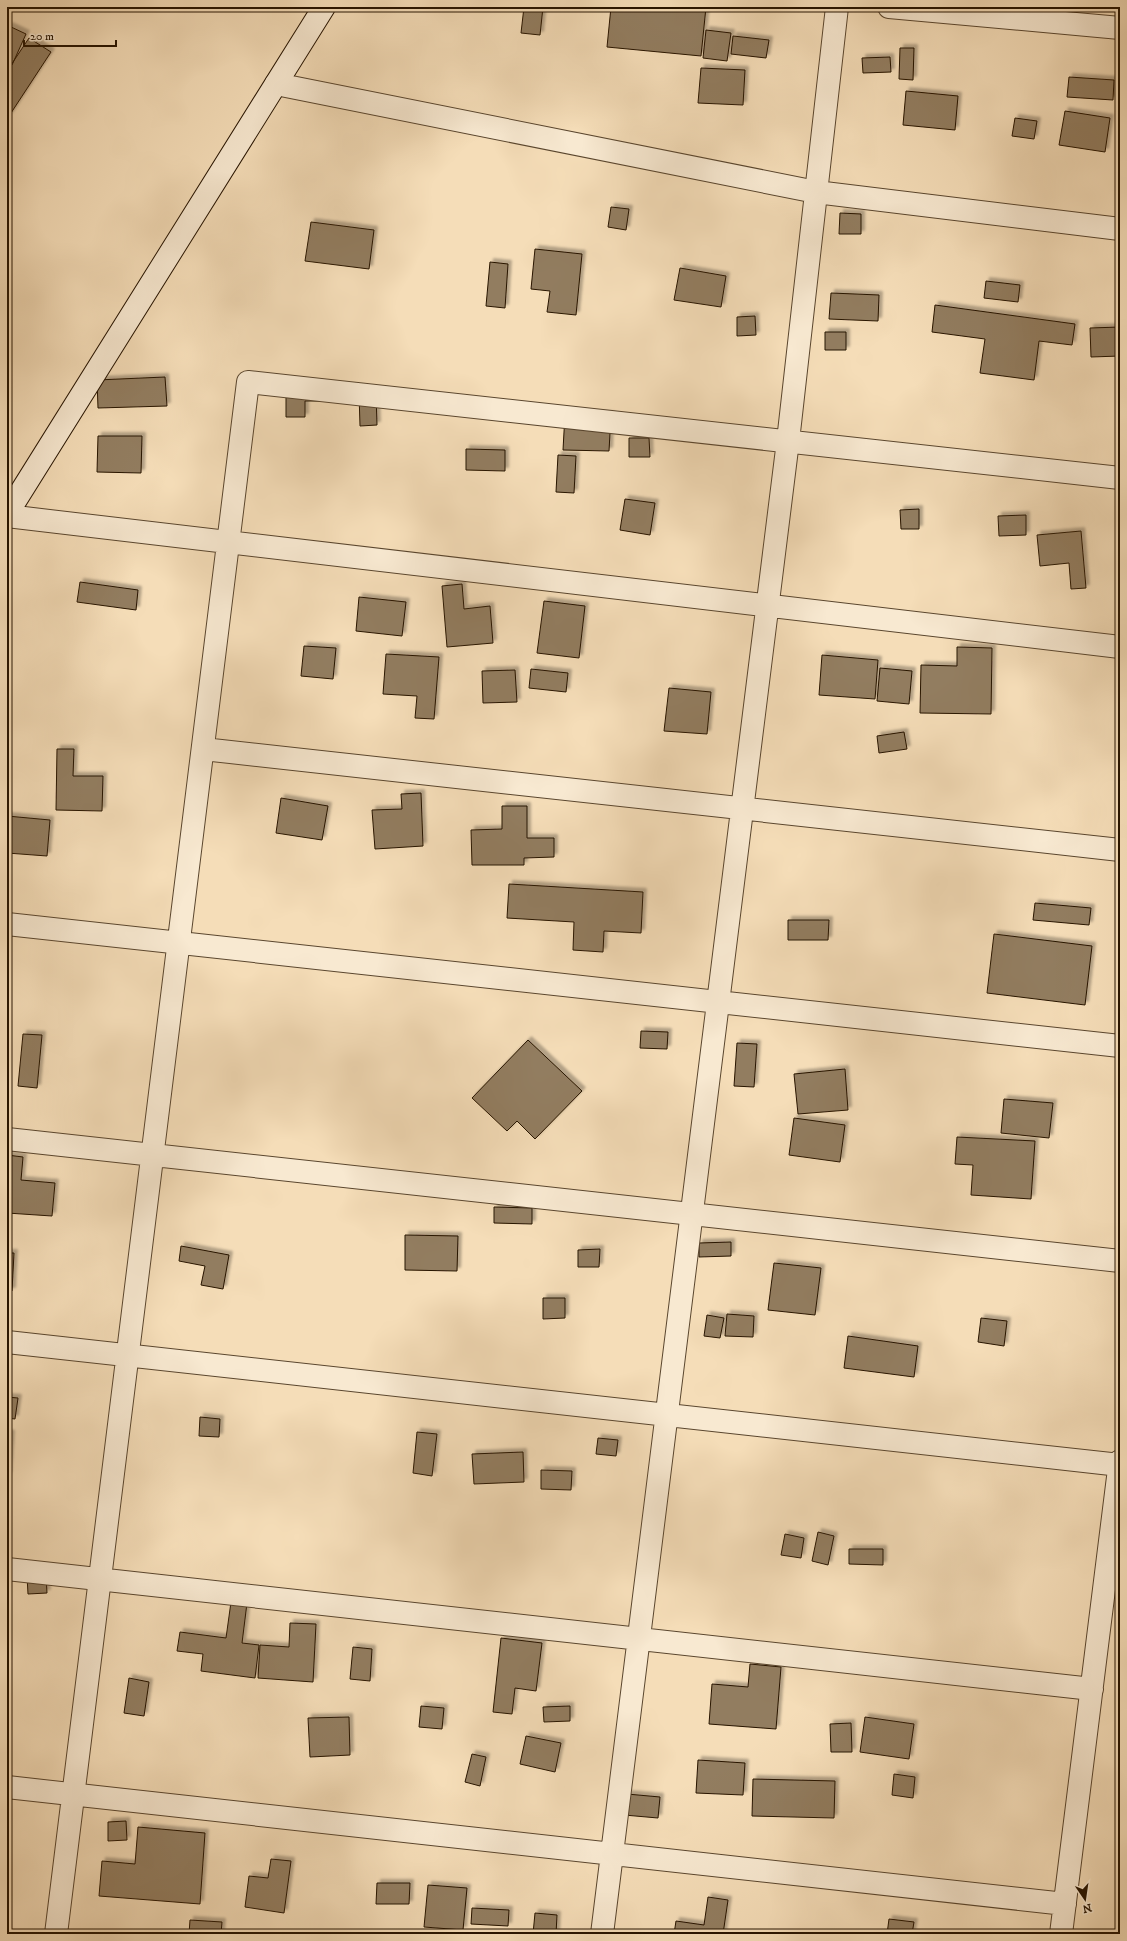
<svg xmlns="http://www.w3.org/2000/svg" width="1127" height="1941" font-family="'IM FELL DW Pica',serif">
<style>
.building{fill:#927d60;stroke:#271400;filter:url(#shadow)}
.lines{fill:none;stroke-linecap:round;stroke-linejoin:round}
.street-casing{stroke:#5a462e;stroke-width:24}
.secondary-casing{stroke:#271400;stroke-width:24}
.street{stroke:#f8e9d1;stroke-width:22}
.secondary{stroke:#f8e9d1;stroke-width:22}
</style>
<defs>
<filter id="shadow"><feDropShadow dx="3.5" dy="-3.5" stdDeviation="1" flood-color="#0004"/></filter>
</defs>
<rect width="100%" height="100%" fill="#f5ddb8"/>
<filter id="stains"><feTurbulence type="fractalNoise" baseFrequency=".005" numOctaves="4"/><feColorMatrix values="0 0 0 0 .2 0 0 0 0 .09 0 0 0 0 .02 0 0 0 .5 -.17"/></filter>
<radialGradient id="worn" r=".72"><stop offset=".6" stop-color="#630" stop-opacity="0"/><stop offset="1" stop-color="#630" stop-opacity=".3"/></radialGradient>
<path class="building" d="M469,7H483V10Z
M524,7H543L540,35L521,33Z
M611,7H706L701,56L607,47Z
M9,26L26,34L12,65L7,63V29Z
M706,30L731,33L727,61L703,58Z
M733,36L769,40L766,58L731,54Z
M29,38L51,52L9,116L7,115V67L9,68Z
M900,48H914L913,80L899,79Z
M890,57L891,72L863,73L862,58Z
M701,68L745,70L743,105L698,103Z
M1069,77L1114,80L1113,100L1067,97Z
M906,91L958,96L955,130L903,125Z
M1065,111L1110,118L1105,152L1059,145Z
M1015,118L1037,121L1034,139L1012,136Z
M611,207L629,209L626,230L608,227Z
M840,213L861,214V234H839Z
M311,222L374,230L369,269L305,261Z
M535,249L582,254L576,315L547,312L550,291L531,289Z
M490,262L508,264L505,308L486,306Z
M680,268L726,276L721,307L674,300Z
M986,281L1020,285L1018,302L984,298Z
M831,293L879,295L878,321L829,319Z
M935,305L1075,324L1072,345L1039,341L1034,380L980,373L985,339L932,332Z
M755,316L756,335L737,336V317Z
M1120,327V356L1091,357L1090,328Z
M825,332H846V350H825Z
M165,377L167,406L98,408L97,380Z
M286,382L331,401H305V417H286Z
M359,393H376L377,425L360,426Z
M565,414L611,415L609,451L563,450Z
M98,436H142L141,473L97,472Z
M629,438H649L650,457H629Z
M466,449L505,450V471L466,470Z
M558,455L576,456L574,493L556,492Z
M625,499L655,503L650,535L620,530Z
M919,509V529H901L900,510Z
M1026,515V535L999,536L998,516Z
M1081,531L1086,588L1071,589L1069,563L1040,566L1037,535Z
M80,582L138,590L136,610L77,602Z
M462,584L464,609L490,606L493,643L447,647L442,586Z
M359,597L406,602L402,636L356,631Z
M544,601L585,606L579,658L537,653Z
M304,646L336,648L333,679L301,676Z
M957,647L992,648L991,714L920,713L921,665L957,666Z
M386,654L439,657L434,719L415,718L417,696L383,694Z
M822,655L878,660L875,699L819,695Z
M880,668L912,671L909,704L877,701Z
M531,669L568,673L566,692L529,688Z
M515,670L517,702L483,703L482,671Z
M669,688L711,692L707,734L664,731Z
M904,732L907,749L879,753L877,736Z
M57,749H74L73,776H103L102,811L56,810Z
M421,793L423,846L375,849L372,810L402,809L401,794Z
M281,798L328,806L322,840L276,833Z
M502,806H527V838H554V857L524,858V865H472L471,830L502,829Z
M7,816L50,820L47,856L7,853Z
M509,884L643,892L641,933L604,931L603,952L573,950L574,922L507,918Z
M1035,903L1091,908L1089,925L1033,920Z
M788,920H829L828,940H788Z
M994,934L1092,946L1085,1005L987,993Z
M641,1031L668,1032L667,1049L640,1048Z
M23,1034L42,1035L37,1088L18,1086Z
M528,1040L582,1091L535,1139L517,1121L507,1131L472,1098Z
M737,1043L757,1044L754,1087L734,1086Z
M845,1069L848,1110L798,1114L794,1074Z
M1004,1099L1053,1103L1049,1138L1001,1133Z
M794,1118L845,1125L840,1162L789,1155Z
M957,1137L1035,1141L1031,1199L971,1195L973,1165L955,1164Z
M7,1155L23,1157L21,1180L55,1183L52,1216L7,1213Z
M494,1207L532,1208V1224L494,1223Z
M405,1235L458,1236L457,1271L405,1270Z
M731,1242V1256L699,1257V1243Z
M181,1246L229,1255L223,1289L201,1285L205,1266L179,1261Z
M600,1249L599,1267H578V1250Z
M7,1253H14L12,1291H7Z
M774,1263L821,1268L815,1315L768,1310Z
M543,1298H565V1318L543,1319Z
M727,1314L754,1316L753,1337L725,1336Z
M707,1315L724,1318L720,1338L704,1336Z
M981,1318L1007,1321L1004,1346L978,1342Z
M848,1336L918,1346L914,1377L844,1368Z
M7,1397L18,1398L15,1419L7,1418Z
M200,1417L220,1419L219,1437L199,1436Z
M417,1432L437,1434L432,1476L413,1473Z
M7,1433L11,1434L8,1476H7Z
M598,1438L618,1440L616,1456L596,1454Z
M523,1452L524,1482L474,1484L472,1454Z
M541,1470L572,1471L571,1490L541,1489Z
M818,1532L834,1536L828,1565L812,1561Z
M785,1534L804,1538L801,1558L781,1555Z
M849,1549H883V1565L849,1564Z
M46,1575L47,1593L28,1594L27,1576Z
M231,1602L247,1603L242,1643L259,1645L255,1678L201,1671L203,1654L177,1651L180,1632L226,1638Z
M290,1623L316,1624L313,1682L258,1678L260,1645L289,1647Z
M501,1638L542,1643L536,1691L515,1688L512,1714L493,1712Z
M353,1647L372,1649L370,1681L350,1679Z
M750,1664L781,1667L776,1729L709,1724L712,1684L748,1687Z
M129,1678L149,1682L144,1716L124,1713Z
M421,1706L444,1708L442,1729L419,1727Z
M570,1706V1721L544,1722L543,1707Z
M349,1717L350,1755L310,1757L308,1718Z
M865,1717L914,1724L909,1759L860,1752Z
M851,1723L852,1752H831L830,1724Z
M526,1736L561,1743L555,1772L520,1764Z
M472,1754L486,1757L480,1786L465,1782Z
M698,1760L745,1763L743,1795L696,1793Z
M894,1774L915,1777L913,1798L892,1795Z
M753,1779L835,1781L834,1818L752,1816Z
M627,1794L660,1797L658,1818L624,1815Z
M126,1821L127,1840L108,1841V1822Z
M138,1827L205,1833L200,1904L99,1896L102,1861L135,1864Z
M271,1859L291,1861L284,1913L245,1907L249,1876L268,1878Z
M377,1883H410L409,1904H376Z
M428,1885L467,1888L463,1930L424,1927Z
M708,1897L728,1900L723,1934H674L676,1921L704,1925Z
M472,1908L509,1910L508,1926L471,1924Z
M535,1913L557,1915L556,1934H533Z
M889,1919L914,1922L912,1934H887Z
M190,1920L222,1922L221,1934H189Z"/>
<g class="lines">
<g class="street-casing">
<path id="street" d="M889,7L1120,28
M276,84L816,192L1120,229
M7,516L1120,647
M203,749L1120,850
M7,924L1120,1046
M7,1139L1120,1261
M7,1342L1120,1465
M7,1569L1092,1689
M7,1787L1065,1904
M56,1934L248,382L1120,478
M602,1934L788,441L837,7
M1061,1934L1120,1461"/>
</g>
<g class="secondary-casing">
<path id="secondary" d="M7,514L324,7"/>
</g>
<use href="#street" class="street"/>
<use href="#secondary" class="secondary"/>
</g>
<rect width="1127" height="1941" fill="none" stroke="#f5ddb8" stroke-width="24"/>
<rect x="8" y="8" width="1111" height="1925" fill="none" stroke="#271400" stroke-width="2"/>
<rect x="12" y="12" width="1103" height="1917" fill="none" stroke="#271400"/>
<g transform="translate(1085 1899) rotate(167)" stroke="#f8e9d1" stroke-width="3" paint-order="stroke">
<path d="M0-3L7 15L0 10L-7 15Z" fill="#271400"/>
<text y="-6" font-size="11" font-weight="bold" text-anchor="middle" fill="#271400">N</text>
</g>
<path d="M24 40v6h92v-6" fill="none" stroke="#271400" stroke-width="2"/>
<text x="30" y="40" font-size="12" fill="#271400" stroke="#f8e9d1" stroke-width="3" paint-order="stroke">20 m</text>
<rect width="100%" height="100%" filter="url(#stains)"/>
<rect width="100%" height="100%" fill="url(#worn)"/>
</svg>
